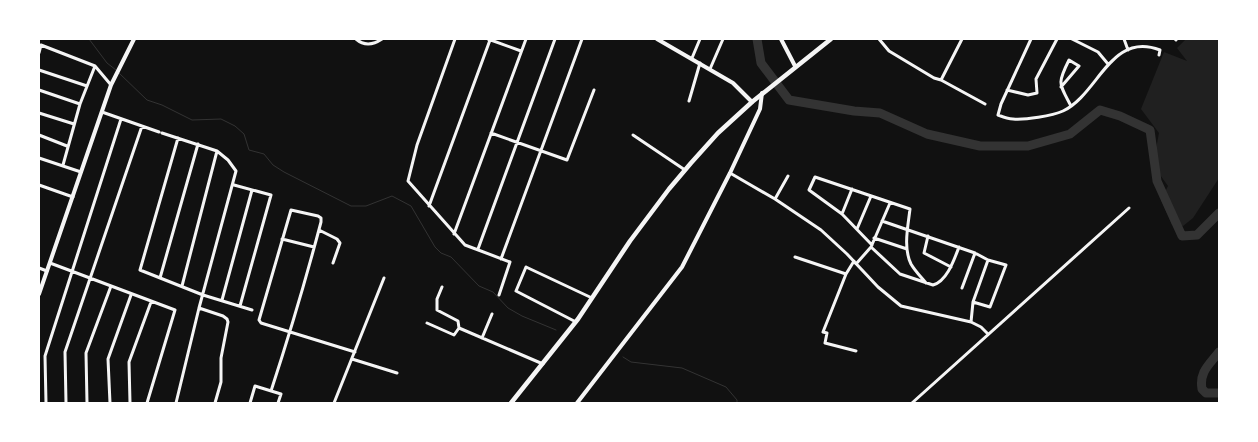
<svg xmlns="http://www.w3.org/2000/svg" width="1258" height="442" font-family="Mulish,sans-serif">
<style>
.green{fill:#202020}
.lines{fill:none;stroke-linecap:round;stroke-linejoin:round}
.stream{stroke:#333;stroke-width:1}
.river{stroke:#333;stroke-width:9}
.minor{stroke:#f5f5f5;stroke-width:3}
.tertiary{stroke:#f5f5f5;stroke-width:4}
.secondary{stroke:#f5f5f5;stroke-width:4}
.primary{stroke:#f5f5f5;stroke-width:4.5}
</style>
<rect width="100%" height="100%" fill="#111"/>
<path class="green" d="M1186,39H1219V178L1193,218L1183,226L1172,225L1161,200L1168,186L1153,165L1159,133L1141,109L1164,52L1187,61L1177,48Z"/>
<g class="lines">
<path class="stream" d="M89,39L107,63L116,70
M119,73L147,100L162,105L192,120L221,119L235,126L244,134L249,150L264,154L273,165L284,172L351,206H366L392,196L411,206L435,247L441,253L451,257L479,286L493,292L508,308L522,316L556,330
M623,357L631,362L682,368L726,387L737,400V403"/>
<path class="river" d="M757,39L761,63L789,100L854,111L880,113L927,134L980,146H1028L1070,134L1100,110L1120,116L1150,130L1157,181L1182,236L1197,235L1219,213
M1219,352C1209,365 1199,372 1202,389L1206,393H1219"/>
<path class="minor" d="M356,39C364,46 373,45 382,39
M455,39L417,145L408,181L465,245L510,262L499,295
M488,39L521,51
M879,39L889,51L934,78L941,80L985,104
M1031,39L1001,104L998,115C1003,117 1008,119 1013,119C1025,120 1052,116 1063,111C1099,94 1110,31 1160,50L1159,55
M1072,39L1098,52L1108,64
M1124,39L1128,50
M1175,39L1176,40
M39,53L41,45L95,66L111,85
M692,58L700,39
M710,69L723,39
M39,70L87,86
M941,80L962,39
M1061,87L1079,66L1069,60C1057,84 1059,83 1071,106
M39,90L80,104
M1007,90L1028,95L1037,93L1036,79L1057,39
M689,101L700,63
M102,112L159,132
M39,113L74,124
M162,133L217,151L228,160L236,171L199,308L176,403
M491,133L567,160L594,90
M39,135L67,146
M633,135L685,170
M178,138L140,270L203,295L252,310
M39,158L81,172
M63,165L80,104L95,66
M730,173L775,199L821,230L847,254L878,287L901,306L971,322L981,327L988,334
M39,185L73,197
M234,185L271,195L240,306
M775,199L788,176
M429,206L490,40
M842,214L852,189
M882,221L975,253L988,260L1006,265L990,307L973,302
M857,229L871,196
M319,230L337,239L340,243L333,263
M454,234L526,39
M928,236L924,253L951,267
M874,238L907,249
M282,239L314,247
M872,245L842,214L809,190L815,177L910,209C908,226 903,248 911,264C915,271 921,277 926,283
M871,247L900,274L933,285C947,281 954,260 959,247
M478,249L555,39
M795,257L846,274
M501,259L582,39
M854,261L846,274L823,332L827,333L825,343L856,351
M50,263L175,310L147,403
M856,264L871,247L890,203
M39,268L47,271
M160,278L198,144
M182,286L217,151
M962,288L975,253
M222,300L252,190
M199,308L223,316L227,319L228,322L221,358V382L215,403
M576,322L516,291L526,267L592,298
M971,322L973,302L988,260
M427,323L454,335L459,328L458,321L437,310V299L442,287
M459,328L543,364
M482,338L492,314
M352,359L397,373
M271,391C289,336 306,279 321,222V218L318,216L291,210L259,320L261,323L355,352
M46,403L45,356L121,119
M66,403L65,352L142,126
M87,403L86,353L111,286
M110,403L108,359L131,295
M130,403L129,362L151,302
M250,403L255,386L281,394L278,403
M334,403L384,278
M912,403L1129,208"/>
<path class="tertiary" d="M657,39L733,83L752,102
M39,294L111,85L134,39
M577,403L682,267L730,173L760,109L762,93"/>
<path class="secondary" d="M781,39L795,66"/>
<path class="primary" d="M511,403L578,319L630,241L669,189L691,163L718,133L752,102L831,39"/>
</g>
<rect width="1258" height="442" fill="none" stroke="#ffffff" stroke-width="80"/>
</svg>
